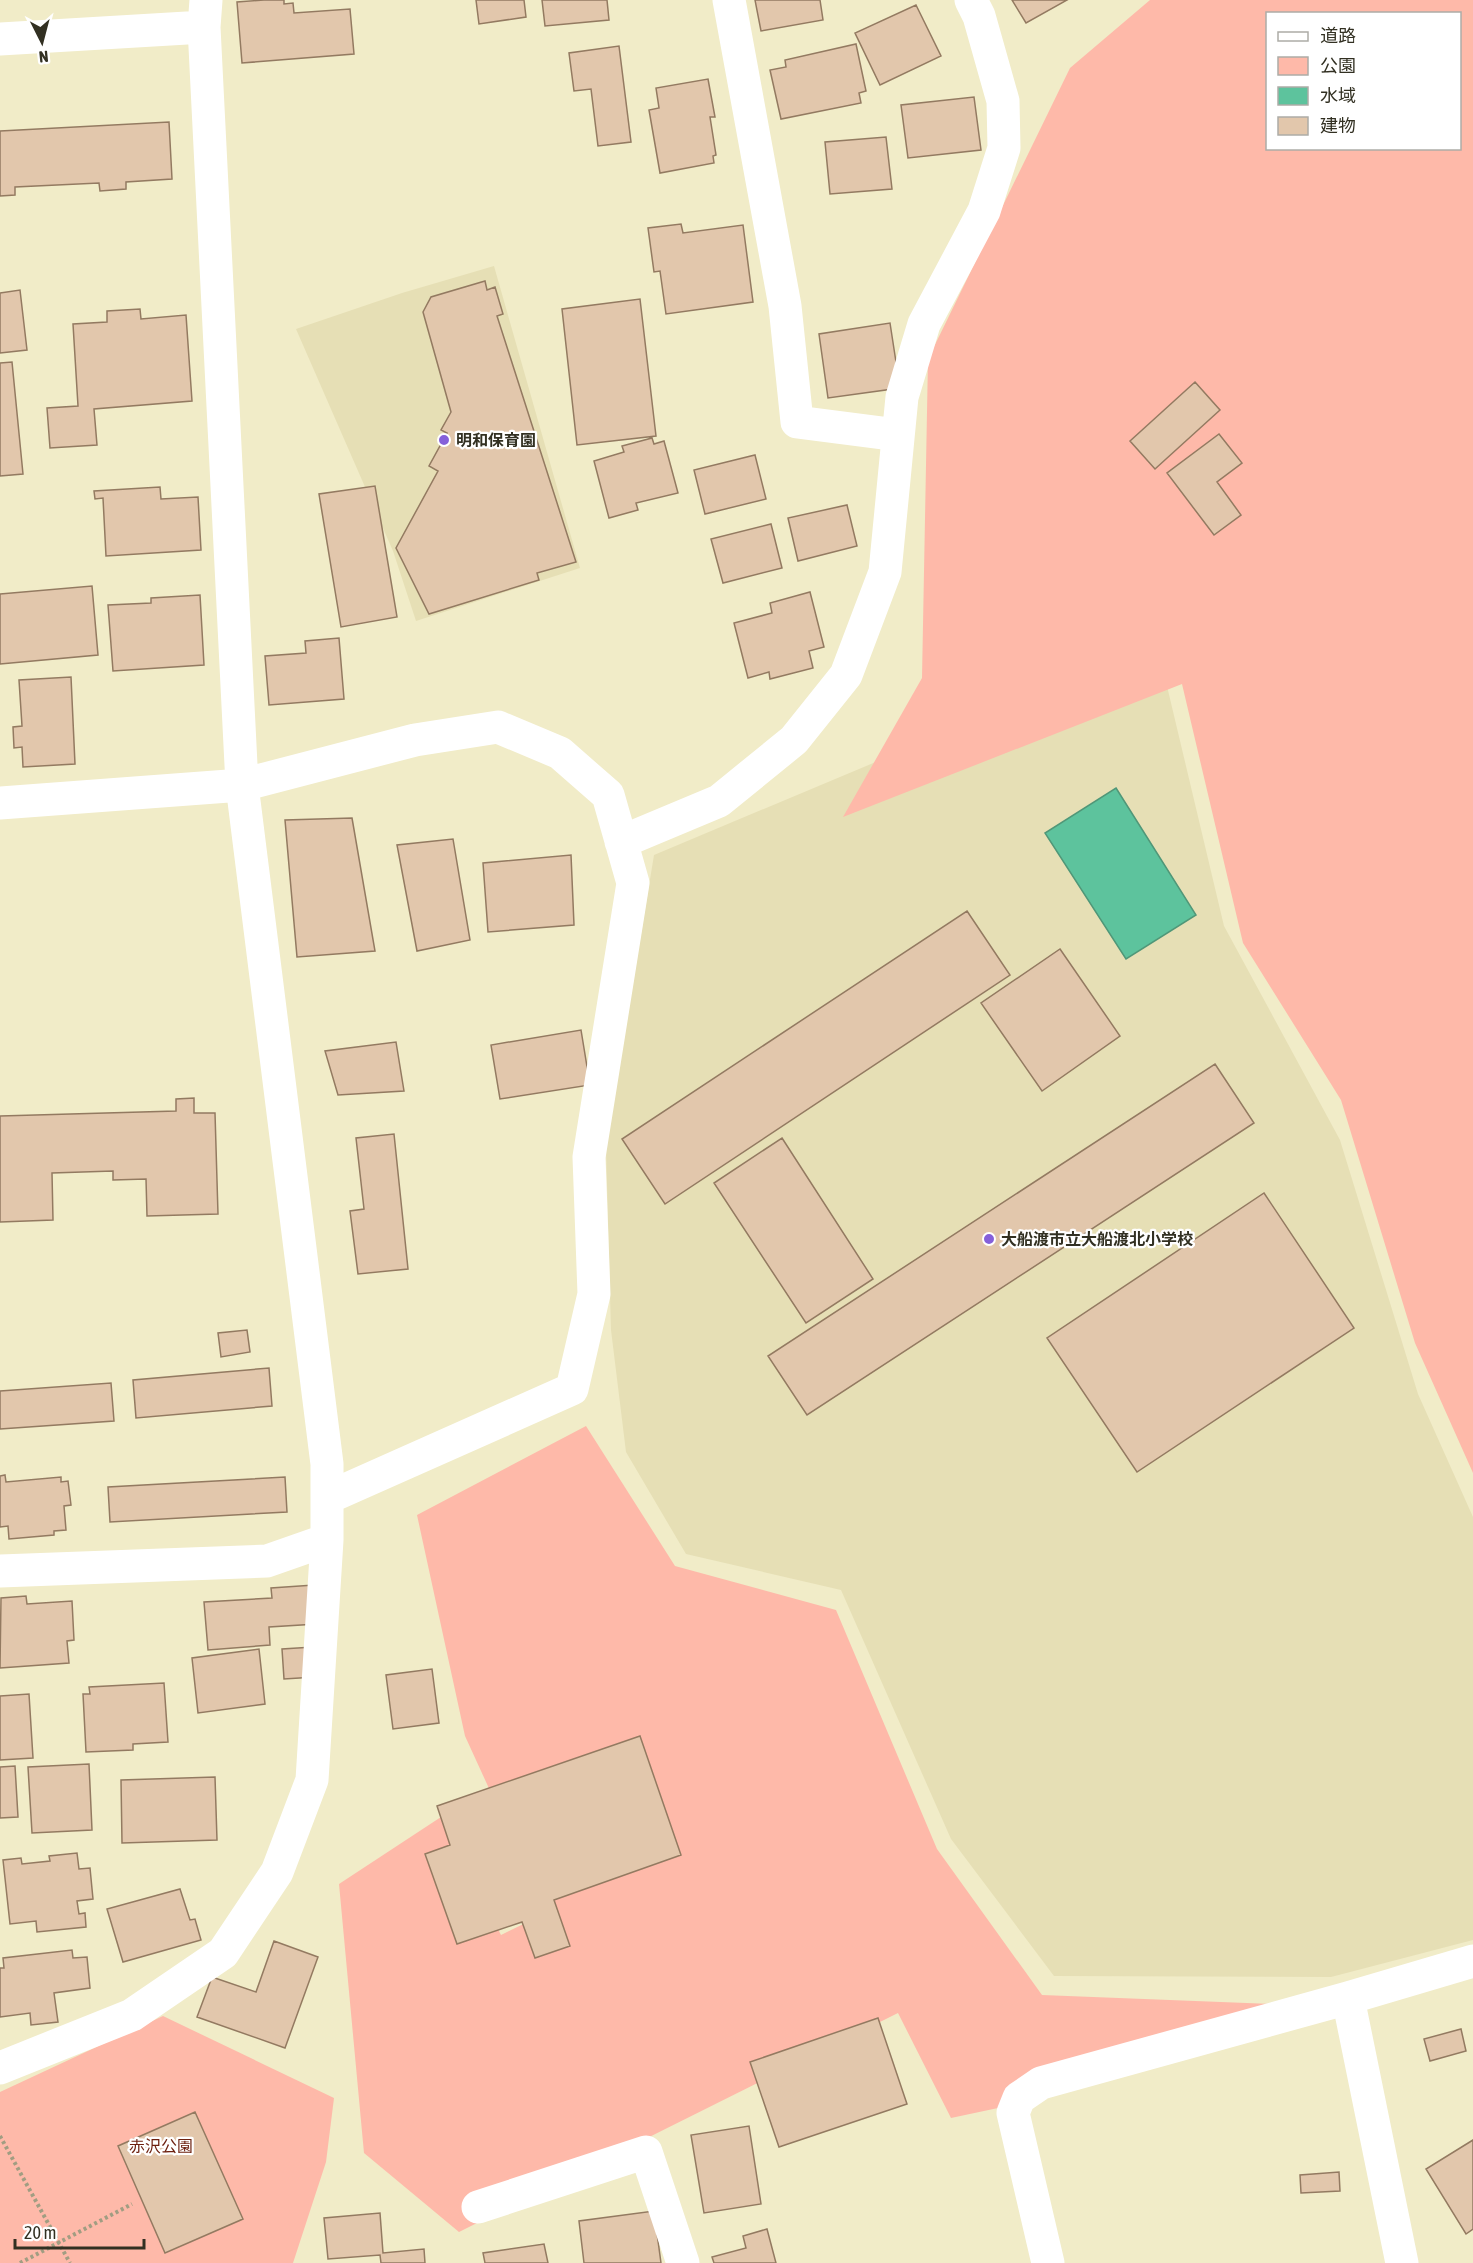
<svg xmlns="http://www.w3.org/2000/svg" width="1473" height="2263" font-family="'Asap Condensed','Noto Sans JP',sans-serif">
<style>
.built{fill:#e6dfb5}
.green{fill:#feb9a9;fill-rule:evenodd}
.water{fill:#5dc39d;stroke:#509778;stroke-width:1.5}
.building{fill:#e2c7ac;stroke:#937a61;stroke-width:1.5}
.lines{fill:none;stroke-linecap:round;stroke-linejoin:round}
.path{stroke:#a19d82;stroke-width:4;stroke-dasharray:3 3;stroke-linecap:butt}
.minor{stroke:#fff;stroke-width:33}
.poi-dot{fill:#8560da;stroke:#fff;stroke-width:2}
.labels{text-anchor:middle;stroke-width:4.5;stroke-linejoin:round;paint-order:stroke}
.poi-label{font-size:16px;font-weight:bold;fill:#323022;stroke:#fff;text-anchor:start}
.park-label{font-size:16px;fill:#6d200f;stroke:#fff}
</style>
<rect width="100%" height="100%" fill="#f1ecc8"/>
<path class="built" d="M494,266L580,568L416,621L393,551L296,329L402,293Z
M1157,644L1224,926L1340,1140L1418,1394L1473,1517V1940L1331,1977L1054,1976L951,1839L841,1590L686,1554L626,1452L611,1330L606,1148L654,855Z"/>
<path class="green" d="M1150,0H1473V1473L1415,1343L1341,1100L1243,943L1182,684L843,817L922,678L928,359L1070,68ZM1268,14H1460V148H1268Z
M586,1426L675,1566L836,1610L937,1849L1042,1995L1298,2005L1045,2098L951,2118L898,2013L459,2232L364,2153L339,1884L441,1817L501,1935L546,1913L465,1736L417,1515Z
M163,2016L334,2098L326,2162L293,2263H0V2092Z"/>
<path class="water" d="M1116,788L1196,915L1126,959L1045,833Z"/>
<path class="building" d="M264,0H284V4L293,3L294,13L350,9L354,54L242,63L237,2Z
M476,0H524L526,17L479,24Z
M542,0H607L609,20L545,26Z
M755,0H820L823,20L761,31Z
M1012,0H1067L1026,23Z
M916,5L941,56L880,85L855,33Z
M856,44L866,91L859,93L861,103L781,119L770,70L786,67L785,60Z
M619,46L631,142L598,146L591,89L574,91L569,53Z
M708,79L715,117H710L716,155L713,156L714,163L660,173L649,110L659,108L656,88Z
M974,97L981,150L908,158L901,105Z
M169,122L172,179L126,182V189L100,191L99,183L15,187V195L0,196V131Z
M886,137L892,189L830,194L825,142Z
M681,224L683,233L743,225L753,302L666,314L660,271L654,272L648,228Z
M485,281L487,290L495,287L503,314L497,316L576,562L537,573L539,580L429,614L396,548L438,471L429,466L447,433L441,430L451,412L423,312L431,297Z
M20,290L27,350L0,353V293Z
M640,299L656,436L577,445L562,309Z
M140,309L141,319L186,315L192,401L94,409L97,445L50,448L47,408L78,406L73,324L107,322V311Z
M890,323L900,388L828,398L819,334Z
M12,362L23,474L0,476V363Z
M1195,382L1220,410L1155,469L1130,441Z
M1219,434L1242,463L1217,482L1241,515L1214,535L1167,473Z
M652,438L654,444L664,441L678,493L636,503L638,510L609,518L594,461L624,452L622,446Z
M755,455L766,499L705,514L694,470Z
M375,486L397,617L341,627L319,494Z
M160,487L161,499L198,497L201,550L106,556L103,498L95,499L94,491Z
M847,505L857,546L798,561L788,518Z
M771,524L782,568L723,583L711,539Z
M92,586L98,655L0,664V594Z
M810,592L824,647L809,651L813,668L770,679L769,672L748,678L734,623L772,613L770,603Z
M200,595L204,665L113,671L108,605L151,603V598Z
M339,638L344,699L269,705L265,656L306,653L305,641Z
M71,677L75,764L23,767L22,747L14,748L13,727L22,726L19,680Z
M352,818L375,951L297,957L285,820Z
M453,839L470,940L417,951L397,845Z
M571,855L574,925L488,932L483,863Z
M967,911L1010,975L665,1204L622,1139Z
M1060,949L1120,1036L1042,1091L981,1003Z
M581,1030L590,1085L500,1099L491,1045Z
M396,1042L404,1091L338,1095L325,1051Z
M1215,1064L1254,1123L807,1415L768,1356Z
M194,1098V1113H215L218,1214L147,1216L146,1179L113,1180V1171L52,1173L53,1220L0,1222V1116L176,1111V1099Z
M394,1134L408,1269L358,1274L350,1211L364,1209L356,1138Z
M782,1138L873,1279L806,1323L714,1183Z
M1264,1193L1354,1328L1137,1472L1047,1338Z
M247,1330L250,1352L221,1357L218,1333Z
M269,1368L272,1406L136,1418L133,1380Z
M111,1383L114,1421L0,1429V1391Z
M5,1475L6,1482L61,1477V1482L68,1481L71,1505L64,1506L66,1530L54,1531V1535L9,1539L8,1526L0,1527V1476Z
M285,1477L287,1512L110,1522L108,1487Z
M314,1585L317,1624L269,1627L270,1645L208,1650L204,1602L272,1598L271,1588Z
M26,1596L27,1604L72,1601L74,1640L67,1641L69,1663L0,1668L1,1598Z
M313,1647L315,1677L284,1679L282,1649Z
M259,1649L265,1704L198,1713L192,1658Z
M432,1669L439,1723L393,1729L386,1675Z
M164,1683L168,1742L133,1744V1750L86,1752L83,1694H90L89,1687Z
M29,1694L33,1758L0,1760V1696Z
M640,1736L681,1855L554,1900L570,1946L535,1958L522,1922L457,1944L425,1854L450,1845L437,1806Z
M89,1764L92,1830L32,1833L28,1767Z
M15,1766L18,1817L0,1818V1767Z
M215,1777L217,1840L122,1843L121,1780Z
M77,1853L79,1869L90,1868L93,1899L77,1901L79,1914L85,1913L86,1927L37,1932L36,1921L10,1924L3,1860L21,1858L22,1864L50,1861L49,1856Z
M180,1889L190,1920L195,1919L201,1940L123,1962L107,1909Z
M274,1941L318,1957L285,2048L197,2017L212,1977L256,1992Z
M72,1950L73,1958L87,1957L90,1988L54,1993L58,2022L31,2025L30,2013L0,2017V1968H4L3,1958Z
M878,2018L907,2104L779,2147L750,2062Z
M1461,2029L1466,2051L1430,2061L1424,2039Z
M195,2112L243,2219L165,2253L118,2146Z
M749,2126L761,2204L704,2213L691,2135Z
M1473,2140V2229L1466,2234L1426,2169Z
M1339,2172L1340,2191L1301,2193L1300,2175Z
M654,2211L661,2263H584L579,2221Z
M380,2213L383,2253L424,2249L425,2263H381L380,2255L328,2259L324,2218Z
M767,2229L776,2263H714L712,2257L746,2248L743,2236Z
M544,2244L548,2263H485L483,2253Z"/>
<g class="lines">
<path class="path" d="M0,2136L70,2263
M20,2263L132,2204"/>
<path class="minor" d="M729,0L785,306L797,422L898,435
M0,39L204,27
M0,803L242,785L415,740L498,727L560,753L608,795L633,883L589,1157L594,1294L572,1389L327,1498
M621,842L719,801L794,740L846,675L885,572L902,397L924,324L984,211L1004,148L1003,101L979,16L971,0
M0,1571L267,1561L327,1540
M1348,1998L1402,2263
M0,2068L132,2015L223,1953L277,1872L312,1780L327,1540V1464L242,785L204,27L206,0
M478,2207L646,2152L683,2263
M1048,2263L1013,2113L1019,2098L1041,2083L1348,1998L1473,1961"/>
</g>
<g class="poi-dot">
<circle cx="444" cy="440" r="6"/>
<circle cx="989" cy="1239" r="6"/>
</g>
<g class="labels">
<g class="poi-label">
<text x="456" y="446">明和保育園</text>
<text x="1001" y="1245">大船渡市立大船渡北小学校</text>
</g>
<g class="park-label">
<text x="161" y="2152">赤沢公園</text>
</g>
</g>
<rect x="1266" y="12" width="195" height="138" fill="#ffffff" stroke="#adaca7" stroke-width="1.5"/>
<rect x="1278" y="32" width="30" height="9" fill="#ffffff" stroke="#adaca7" stroke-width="1.5"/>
<text x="1320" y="42" font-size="18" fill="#323022">道路</text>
<rect x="1278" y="57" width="30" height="18" fill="#feb9a9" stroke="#adaca7" stroke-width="1.5"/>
<text x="1320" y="72" font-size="18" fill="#323022">公園</text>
<rect x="1278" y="87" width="30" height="18" fill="#5dc39d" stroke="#adaca7" stroke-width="1.5"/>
<text x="1320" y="102" font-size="18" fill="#323022">水域</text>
<rect x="1278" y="117" width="30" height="18" fill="#e2c7ac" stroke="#adaca7" stroke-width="1.5"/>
<text x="1320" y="132" font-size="18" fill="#323022">建物</text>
<g transform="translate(42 42) rotate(174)" stroke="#ffffff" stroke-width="4.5" paint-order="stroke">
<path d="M0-4.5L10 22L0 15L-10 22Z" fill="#323022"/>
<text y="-9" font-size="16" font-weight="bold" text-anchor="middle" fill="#323022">N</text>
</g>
<path d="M15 2239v9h129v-9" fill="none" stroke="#323022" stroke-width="3"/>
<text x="24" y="2239" font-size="18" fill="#323022" stroke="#ffffff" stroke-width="4.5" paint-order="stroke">20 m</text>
</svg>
